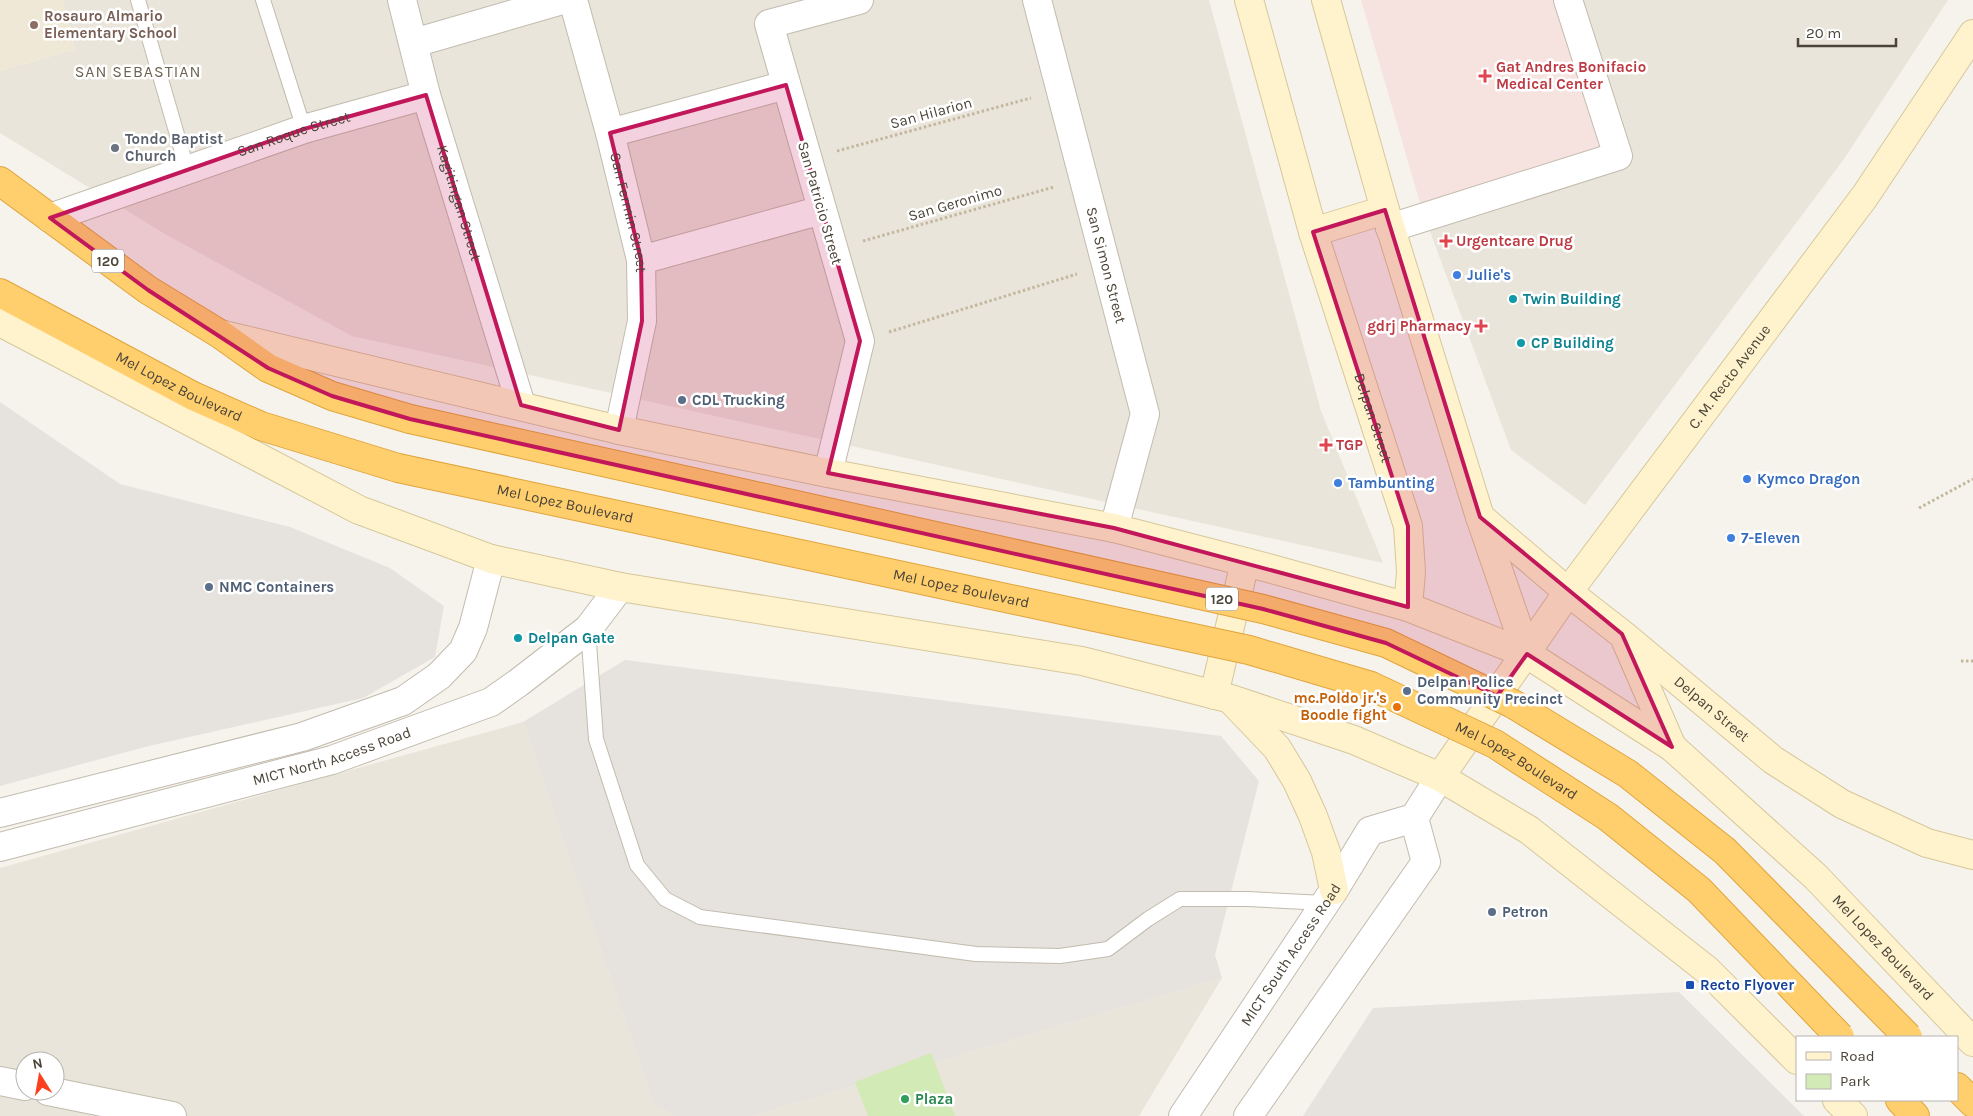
<svg xmlns="http://www.w3.org/2000/svg" width="1973" height="1116" font-family="Karla,sans-serif">
<style>
.residential{fill:#eae5da;fill-rule:evenodd}
.industrial{fill:#e6e2dd}
.education{fill:#efe8d6}
.medical{fill:#f6e3e0}
.green{fill:#d2eab5}
.lines{fill:none;stroke-linecap:round;stroke-linejoin:round}
.lane-casing{stroke:#c2bbae;stroke-width:16}
.street-casing{stroke:#c2bbae;stroke-width:30}
.secondary-casing{stroke:#d6c79b;stroke-width:30}
.highway-casing{stroke:#e0a43c;stroke-width:30}
.path{stroke:#c4b79f;stroke-width:3;stroke-dasharray:2.5 2.5;stroke-linecap:butt}
.lane{stroke:#fff;stroke-width:14}
.street{stroke:#fff;stroke-width:28}
.secondary{stroke:#fff3cd;stroke-width:28}
.highway{stroke:#ffcf6e;stroke-width:28}
.highway-bridge-casing{stroke:#e0a43c;stroke-width:30;stroke-linecap:butt}
.highway-bridge{stroke:#ffcf6e;stroke-width:28}
.marked{fill:#c2185b;fill-opacity:0.2;stroke:#c2185b;stroke-width:4;stroke-linejoin:round}
.education-dot{fill:#8d6e63;stroke:#fff;stroke-width:2}
.health-dot{fill:#e0444e;stroke:#fff;stroke-width:2}
.worship-dot{fill:#6b7280;stroke:#fff;stroke-width:2}
.shop-dot{fill:#3f7fe0;stroke:#fff;stroke-width:2}
.culture-dot{fill:#0f9aa8;stroke:#fff;stroke-width:2}
.service-dot{fill:#5c6f8a;stroke:#fff;stroke-width:2}
.food-dot{fill:#e8710a;stroke:#fff;stroke-width:2}
.transit-dot{fill:#1a4fb4;stroke:#fff;stroke-width:2}
.leisure-dot{fill:#2e9e5b;stroke:#fff;stroke-width:2}
.labels{text-anchor:middle;stroke-width:5;stroke-linejoin:round;paint-order:stroke}
.shield{fill:#fff;stroke:#817c74;stroke-width:1}
.shield-label{font-size:14px;font-weight:bold;fill:#4b4439}
.education-label{font-size:15px;font-weight:bold;fill:#785e54;stroke:#fff;text-anchor:start}
.health-label{font-size:15px;font-weight:bold;fill:#be3a42;stroke:#fff;text-anchor:start}
.street-label{font-size:15px;fill:#4b4439;stroke:#fff}
.worship-label{font-size:15px;font-weight:bold;fill:#5b616d;stroke:#fff;text-anchor:start}
.shop-label{font-size:15px;font-weight:bold;fill:#366cbe;stroke:#fff;text-anchor:start}
.culture-label{font-size:15px;font-weight:bold;fill:#0d838f;stroke:#fff;text-anchor:start}
.service-label{font-size:15px;font-weight:bold;fill:#4e5e75;stroke:#fff;text-anchor:start}
.food-label{font-size:15px;font-weight:bold;fill:#c56008;stroke:#fff;text-anchor:end}
.transit-label{font-size:15px;font-weight:bold;fill:#164399;stroke:#fff;text-anchor:start}
.leisure-label{font-size:15px;font-weight:bold;fill:#27864d;stroke:#fff;text-anchor:start}
.neighbourhood-label{font-size:16px;letter-spacing:1px;fill:#6e6250;stroke:#fff}
</style>
<rect width="100%" height="100%" fill="#f6f3ec"/>
<path class="residential" d="M62,0H1209L1321,411L1383,563L352,336L165,234L0,133V71L75,49Z
M1561,0H1948L1844,159L1585,505L1511,450L1422,210Z
M523,722L654,1105L676,1116H0V868ZM25,1061H55V1091H25Z
M1222,978L1139,1116H752Z"/>
<path class="industrial" d="M0,402L120,484L290,527L390,568L444,606L435,657L363,698L149,746L0,786Z
M625,660L1221,736L1259,781L1215,955L1222,978L752,1116H676L654,1105L523,722Z
M1679,992L1804,1116H1303L1373,1008Z"/>
<path class="education" d="M0,0H62L75,49L0,71Z"/>
<path class="medical" d="M1361,0H1561L1610,153L1422,210Z"/>
<path class="green" d="M931,1053L955,1116H868L855,1082Z"/>
<g class="lines">
<g class="lane-casing">
<path id="lane" d="M138,0L187,169
M263,0L304,129
M588,629L596,739L637,865L665,899L700,917L976,954L1060,956L1108,949L1148,919L1180,899H1248L1325,903"/>
</g>
<g class="street-casing">
<g id="street">
<path id="s1" d="M402,0L426,95L521,405"/>
<path id="s2" d="M573,0L610,133L641,260L642,321L619,430"/>
<path id="s3" d="M1037,0L1145,414L1114,528"/>
<path d="M414,43L562,0"/>
<path d="M610,133L786,85"/>
<path id="s4" d="M50,218L304,129L426,95"/>
<path d="M1390,228L1618,156L1568,0"/>
<path d="M641,260L822,210"/>
<path d="M828,473L860,341L769,24L859,0"/>
<path d="M0,813L302,737L403,701L439,676L463,651L473,628L491,559"/>
<path id="s5" d="M0,847L332,760L491,702L518,683L588,629L620,587"/>
<path d="M0,1081L25,1086"/>
<path d="M48,1091L172,1116"/>
<path id="s6" d="M1183,1116L1334,890L1370,831L1414,818L1440,777"/>
<path d="M1248,1116L1426,862L1414,818"/>
</g>
</g>
<g class="secondary-casing">
<g id="secondary">
<path id="s7" d="M1249,0L1313,232L1408,526L1411,572L1408,607"/>
<path d="M1326,0L1385,210L1480,517L1527,654"/>
<path d="M1313,232L1385,210"/>
<path d="M0,322L359,510L491,559L620,587L1082,661L1231,699L1354,740L1440,777L1529,830L1707,970L1797,1060"/>
<path id="s8" d="M220,334L619,430L828,473L1114,528L1272,569L1408,607L1527,654L1672,747L1816,877L1973,1042"/>
<path id="s9" d="M1480,517L1568,592L1622,634L1773,760L1842,804L1927,843L1973,855"/>
<path d="M1626,641L1672,747"/>
<path d="M1214,695L1245,562"/>
<path d="M1233,702L1277,748L1297,781L1313,816L1326,852L1334,890"/>
<path id="s10" d="M1440,777L1568,592L1865,196L1973,34"/>
<path d="M1837,1100L1853,1116"/>
</g>
</g>
<g class="highway-casing">
<g id="highway">
<path d="M0,181L148,290L220,334L268,368L332,396L410,419"/>
<path id="s11" d="M0,293L193,396L261,426L398,468"/>
<path d="M1957,1087L1973,1103"/>
<path d="M1900,1100L1915,1116"/>
</g>
</g>
<path class="path" d="M837,151L1031,98
M863,241L1054,187
M889,332L1077,274
M1919,508L1973,479
M1961,661H1973"/>
<use href="#lane" class="lane"/>
<use href="#street" class="street"/>
<use href="#secondary" class="secondary"/>
<use href="#highway" class="highway"/>
<g class="highway-bridge-casing">
<g id="highway-bridge">
<path d="M410,419L1263,609L1386,643L1513,704L1628,774L1725,851L1908,1037"/>
<path id="s12" d="M398,468L1249,650L1371,686L1495,744L1608,817L1699,890L1840,1037"/>
</g>
</g>
<use href="#highway-bridge" class="highway-bridge"/>
</g>
<path class="marked" d="M786,85L860,341L828,473L1114,528L1408,607V526L1313,232L1385,210L1480,517L1622,634L1672,747L1527,654L1497,696L1386,643L1263,609L410,419L332,396L268,368L148,290L50,218L304,129L426,95L521,405L619,430L642,321L641,260L610,133Z"/>
<circle class="education-dot" cx="34" cy="25" r="5"/>
<g class="health-dot">
<path d="M1482.5 68.5h5v5h5v5h-5v5h-5v-5h-5v-5h5z"/>
<path d="M1443.5 233.5h5v5h5v5h-5v5h-5v-5h-5v-5h5z"/>
<path d="M1478.5 318.5h5v5h5v5h-5v5h-5v-5h-5v-5h5z"/>
<path d="M1323.5 437.5h5v5h5v5h-5v5h-5v-5h-5v-5h5z"/>
</g>
<circle class="worship-dot" cx="115" cy="148" r="5"/>
<g class="shop-dot">
<circle cx="1457" cy="275" r="5"/>
<circle cx="1747" cy="479" r="5"/>
<circle cx="1338" cy="483" r="5"/>
<circle cx="1731" cy="538" r="5"/>
</g>
<g class="culture-dot">
<circle cx="1513" cy="299" r="5"/>
<circle cx="1521" cy="343" r="5"/>
<circle cx="518" cy="638" r="5"/>
</g>
<g class="service-dot">
<circle cx="682" cy="400" r="5"/>
<circle cx="209" cy="587" r="5"/>
<circle cx="1407" cy="691" r="5"/>
<circle cx="1492" cy="912" r="5"/>
</g>
<circle class="food-dot" cx="1397" cy="707" r="5"/>
<rect class="transit-dot" x="1685" y="980" width="10" height="10" rx="2.5"/>
<circle class="leisure-dot" cx="905" cy="1099" r="5"/>
<g class="labels">
<g class="shield">
<rect x="92" y="249.5" width="32" height="23" rx="4"/>
<rect x="1206" y="587.5" width="32" height="23" rx="4"/>
</g>
<g class="shield-label">
<text x="108" y="266">120</text>
<text x="1222" y="604">120</text>
</g>
<g class="education-label">
<text x="44" y="21">Rosauro Almario<tspan x="44" dy="17">Elementary School</tspan></text>
</g>
<g class="health-label">
<text x="1496" y="72">Gat Andres Bonifacio<tspan x="1496" dy="17">Medical Center</tspan></text>
<text x="1456" y="246">Urgentcare Drug</text>
<text x="1471" y="331" text-anchor="end">gdrj Pharmacy</text>
<text x="1336" y="450">TGP</text>
</g>
<g class="street-label">
<text transform="translate(931 113) rotate(-15)" y="5">San Hilarion</text>
<text dy="5" stroke="none"><textPath href="#s4" startOffset="258">San Roque Street</textPath></text>
<text dy="5" stroke="none"><textPath href="#s1" startOffset="211">Kagitingan Street</textPath></text>
<text transform="translate(820 203) rotate(74)" y="5">San Patricio Street</text>
<text transform="translate(955 203) rotate(-16)" y="5">San Geronimo</text>
<text dy="5" stroke="none"><textPath href="#s2" startOffset="220">San Fermin Street</textPath></text>
<text dy="5" stroke="none"><textPath href="#s3" startOffset="274">San Simon Street</textPath></text>
<text dy="5" stroke="none"><textPath href="#s10" startOffset="494">C. M. Recto Avenue</textPath></text>
<text dy="5" stroke="none"><textPath href="#s11" startOffset="202">Mel Lopez Boulevard</textPath></text>
<text dy="5" stroke="none"><textPath href="#s7" startOffset="436">Delpan Street</textPath></text>
<text dy="5" stroke="none"><textPath href="#s12" startOffset="171">Mel Lopez Boulevard</textPath></text>
<text dy="5" stroke="none"><textPath href="#s12" startOffset="576">Mel Lopez Boulevard</textPath></text>
<text dy="5" stroke="none"><textPath href="#s9" startOffset="301">Delpan Street</textPath></text>
<text dy="5" stroke="none"><textPath href="#s5" startOffset="344">MICT North Access Road</textPath></text>
<text dy="5" stroke="none"><textPath href="#s12" startOffset="1161">Mel Lopez Boulevard</textPath></text>
<text dy="5" stroke="none"><textPath href="#s8" startOffset="1811">Mel Lopez Boulevard</textPath></text>
<text dy="5" stroke="none"><textPath href="#s6" startOffset="194">MICT South Access Road</textPath></text>
</g>
<g class="worship-label">
<text x="125" y="144">Tondo Baptist<tspan x="125" dy="17">Church</tspan></text>
</g>
<g class="shop-label">
<text x="1467" y="280">Julie's</text>
<text x="1757" y="484">Kymco Dragon</text>
<text x="1348" y="488">Tambunting</text>
<text x="1741" y="543">7-Eleven</text>
</g>
<g class="culture-label">
<text x="1523" y="304">Twin Building</text>
<text x="1531" y="348">CP Building</text>
<text x="528" y="643">Delpan Gate</text>
</g>
<g class="service-label">
<text x="692" y="405">CDL Trucking</text>
<text x="219" y="592">NMC Containers</text>
<text x="1417" y="687">Delpan Police<tspan x="1417" dy="17">Community Precinct</tspan></text>
<text x="1502" y="917">Petron</text>
</g>
<g class="food-label">
<text x="1387" y="703">mc.Poldo jr.'s<tspan x="1387" dy="17">Boodle fight</tspan></text>
</g>
<g class="transit-label">
<text x="1700" y="990">Recto Flyover</text>
</g>
<g class="leisure-label">
<text x="915" y="1104">Plaza</text>
</g>
<g class="neighbourhood-label">
<text x="138" y="77">SAN SEBASTIAN</text>
</g>
</g>
<rect x="1796" y="1036" width="162" height="65" fill="#ffffff" stroke="#b7b4b0"/>
<rect x="1806" y="1052" width="25" height="8" fill="#fff3cd" stroke="#b7b4b0"/>
<text x="1840" y="1061" font-size="15" fill="#4b4439">Road</text>
<rect x="1806" y="1074" width="25" height="15" fill="#d2eab5" stroke="#b7b4b0"/>
<text x="1840" y="1086" font-size="15" fill="#4b4439">Park</text>
<g transform="translate(40 1076) rotate(349)"><circle r="24" fill="#ffffff" stroke="#b7b4b0"/>
<path d="M0-4L9 19L0 12L-9 19Z" fill="#fc3f1d"/>
<text y="-8" font-size="14" font-weight="bold" text-anchor="middle" fill="#4b4439">N</text>
</g>
<path d="M1798 38v8h98v-8" fill="none" stroke="#4b4439" stroke-width="2.5"/>
<text x="1806" y="38" font-size="15" fill="#4b4439" stroke="#ffffff" stroke-width="4" paint-order="stroke">20 m</text>
</svg>
